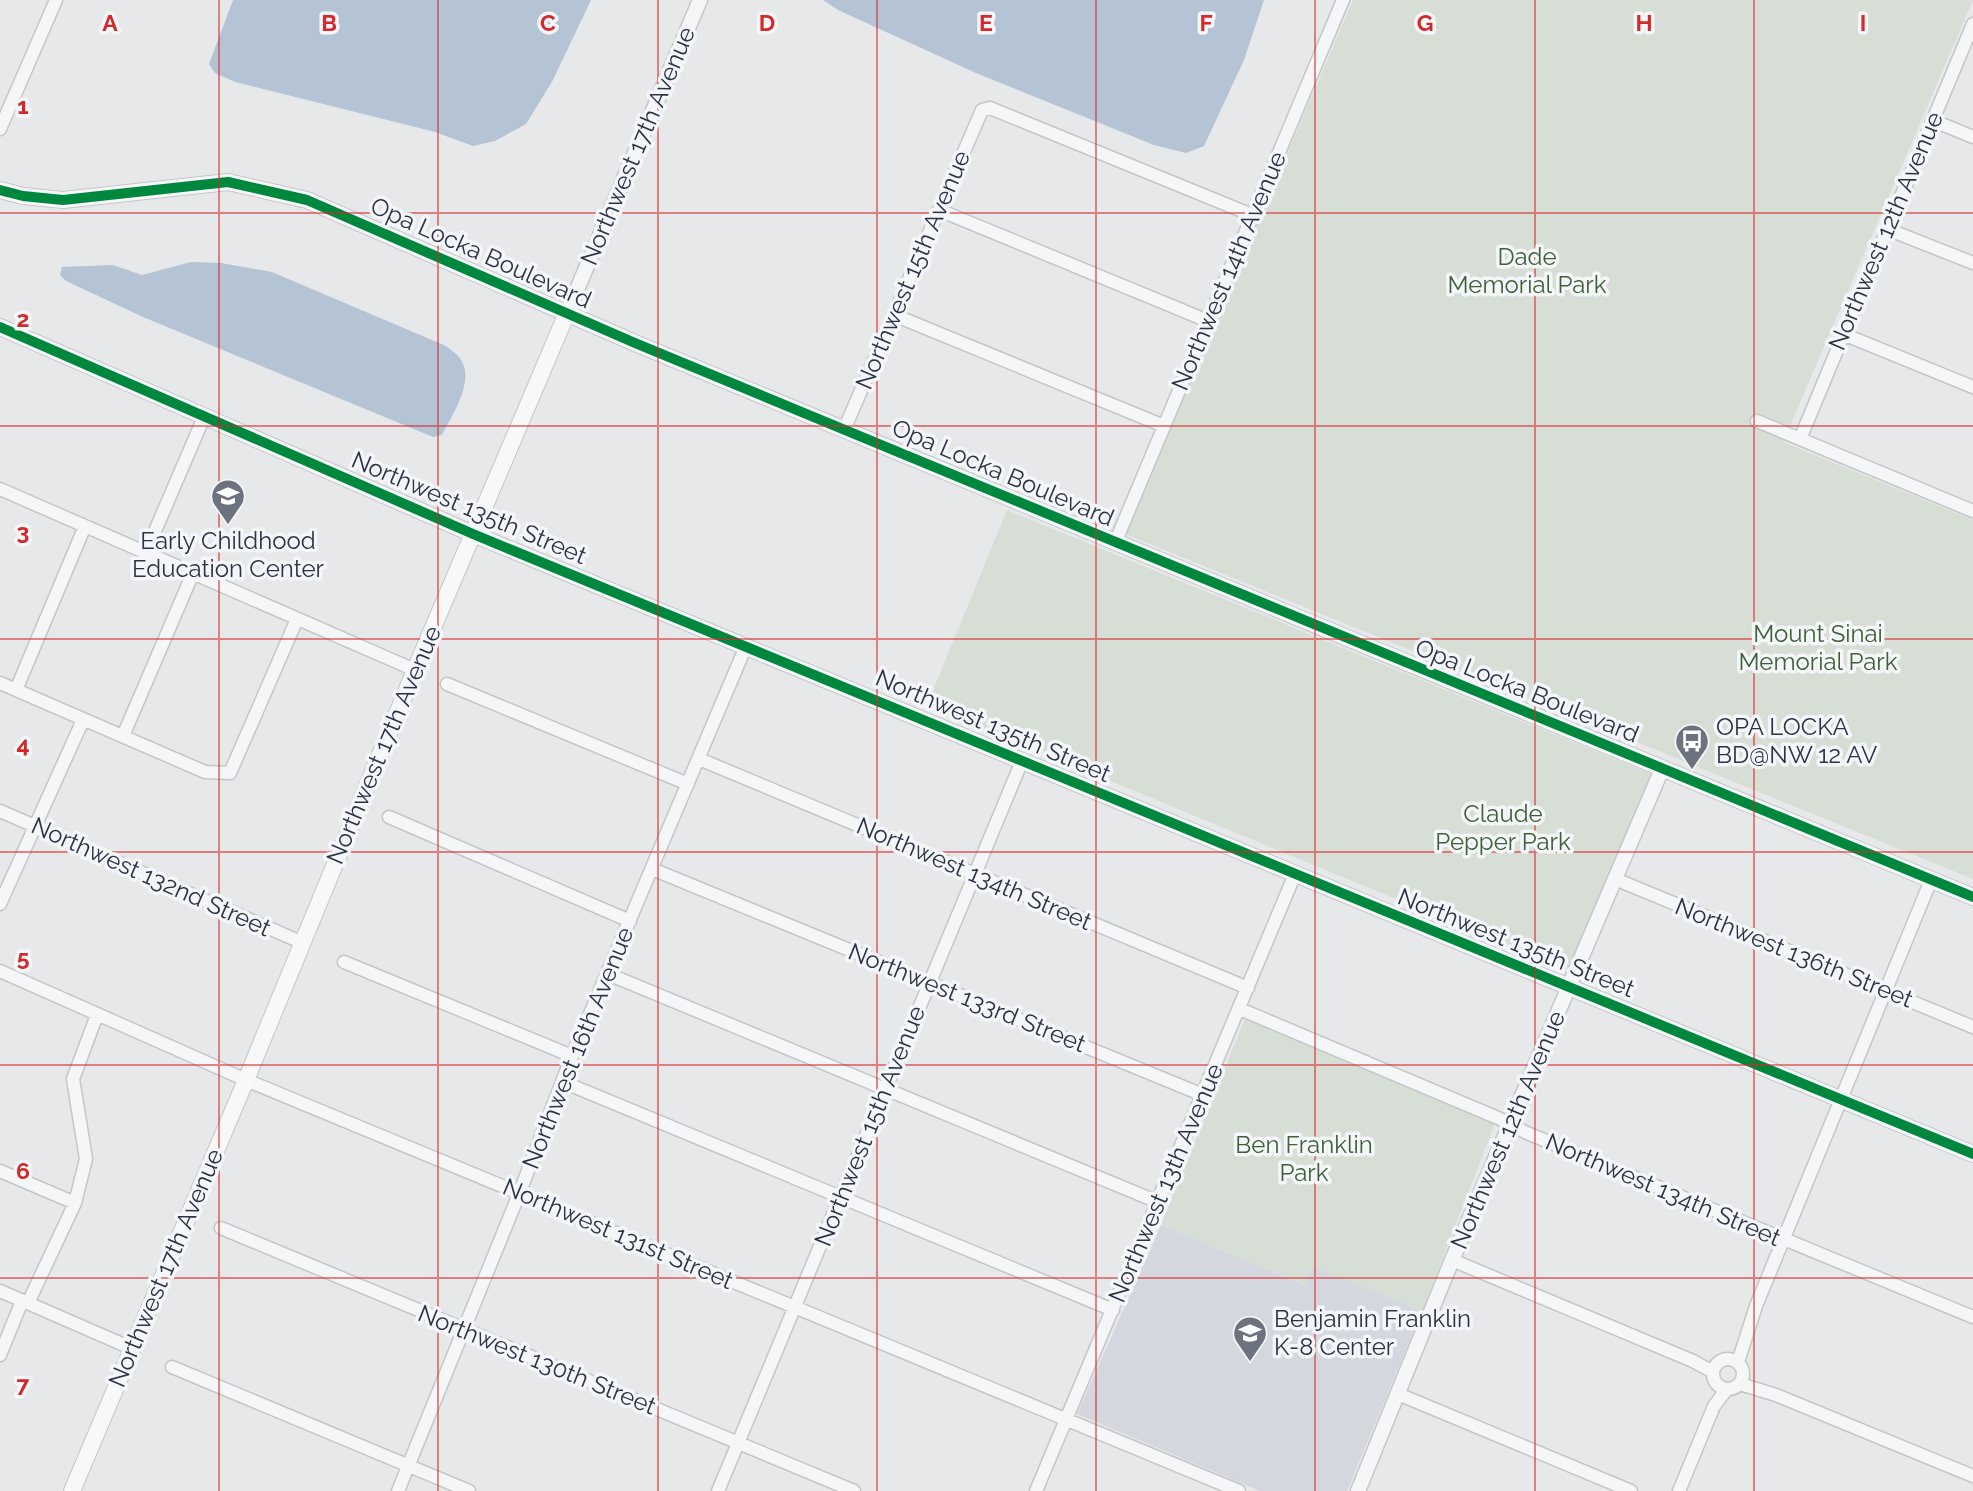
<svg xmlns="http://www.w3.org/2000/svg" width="1973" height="1491" font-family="Raleway,sans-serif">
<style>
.built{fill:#d4d7dd}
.green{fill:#d6ded6}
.water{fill:#b4c4d5}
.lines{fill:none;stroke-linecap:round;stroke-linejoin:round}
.minor-casing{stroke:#c4c6c8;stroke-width:15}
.tertiary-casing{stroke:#c4c6c8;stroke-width:17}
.secondary-casing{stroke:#c4c6c8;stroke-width:18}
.minor{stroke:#f5f6f7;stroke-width:12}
.tertiary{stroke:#f5f6f7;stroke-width:14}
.secondary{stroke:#f8f8f8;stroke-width:16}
.cycleway-casing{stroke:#f4f6f9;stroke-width:15}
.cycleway{stroke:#00873e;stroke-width:10}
.grid{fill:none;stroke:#d62828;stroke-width:2;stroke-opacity:0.55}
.labels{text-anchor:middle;stroke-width:7;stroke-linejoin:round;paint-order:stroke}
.street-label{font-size:24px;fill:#2b3445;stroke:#f4f6f9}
.park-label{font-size:24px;fill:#3f6138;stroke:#f4f6f9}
.poi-label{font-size:24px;fill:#2b3445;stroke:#f4f6f9;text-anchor:start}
.grid-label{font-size:23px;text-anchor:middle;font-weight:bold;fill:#d62828;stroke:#f4f6f9;stroke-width:7;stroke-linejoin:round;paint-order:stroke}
</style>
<rect width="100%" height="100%" fill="#e6e8ea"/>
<path class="built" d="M1161,1225L1305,1285L1313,1266L1422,1311L1347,1491H1260L1077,1414Z"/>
<path class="green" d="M1353,0H1973L1783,442L1973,520V879L1125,534Z
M1007,510L1653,775L1570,971L927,705Z
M1245,1019L1495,1123L1422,1311L1313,1266L1306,1285L1161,1225Z"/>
<path class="water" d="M233,0H591L553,80L526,124L495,141L473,146L435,132L235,82L215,73L209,64Z
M823,0H1264L1244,60L1204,146L1186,153L1154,145L976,73L838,10Z
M191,262L221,263L272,272L446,346C450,350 456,353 459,357C477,379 452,415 442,435L433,437L143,317L66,281L60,275L62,267L113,265L142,275Z"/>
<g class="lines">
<g class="minor-casing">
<path id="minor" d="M1932,120L1973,137
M0,129L56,0
M939,210L1208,321
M1887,229L1973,263
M894,315L1164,426
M1843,334L1973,387
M1757,421L1973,511
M844,430L982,110L990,108L1252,215
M1800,439L1973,24
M0,489L415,670
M1115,543L1343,0
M146,552L204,417
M0,683L205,772L230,773L297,619
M447,684L688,784
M16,690L85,526
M123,736L193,573
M699,759L1248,988
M0,811L303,943
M389,817L630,921
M652,869L1203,1095
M1615,879L1973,1027
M0,904L83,720
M344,962L572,1056
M0,971L246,1080L1239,1491
M608,974L1158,1202
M1240,1009L1498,1118L1527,1133L1973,1317
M563,1082L1113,1310
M0,1171L75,1203
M221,1228L854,1491
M1452,1260L1693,1361L1713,1372
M0,1291L131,1348
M28,1303L75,1203L86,1159L73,1079L97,1015
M0,1355L22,1301
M1713 1374a15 15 0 1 1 30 0a15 15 0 1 1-30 0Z
M1738,1362L1756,1306L1931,880
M172,1367L469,1491
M1740,1384L1776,1395L1973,1476
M1398,1394L1631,1491
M398,1491L519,1194L572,1056L746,646
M718,1491L1022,761
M1036,1491L1295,874
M1679,1491L1714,1406L1727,1389"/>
</g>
<g class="tertiary-casing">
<path id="tertiary" d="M567,313L700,0
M1358,1491L1452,1260L1662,769"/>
</g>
<g class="secondary-casing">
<path id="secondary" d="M0,190L23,196L63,200L228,182L307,200L635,343L1973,897
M0,327L473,534L1973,1154
M72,1491L246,1080L415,670L567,313"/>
</g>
<use href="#minor" class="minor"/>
<use href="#tertiary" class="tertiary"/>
<use href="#secondary" class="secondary"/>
<g class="cycleway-casing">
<path id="cycleway" d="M0,190L23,196L63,200L228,182L307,200L635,343L1973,897
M0,327L473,534L1973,1154"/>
</g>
<use href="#cycleway" class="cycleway"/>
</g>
<path class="grid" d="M219,0V1491M438,0V1491M658,0V1491M877,0V1491M1096,0V1491M1315,0V1491M1535,0V1491M1754,0V1491M0,213H1973M0,426H1973M0,639H1973M0,852H1973M0,1065H1973M0,1278H1973"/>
<defs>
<g id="school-pin" transform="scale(1.75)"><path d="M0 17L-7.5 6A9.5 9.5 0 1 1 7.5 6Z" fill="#6c737f" stroke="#f4f6f9"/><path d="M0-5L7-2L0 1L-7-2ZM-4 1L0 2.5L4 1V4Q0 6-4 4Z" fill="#fff"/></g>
<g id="bus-pin" transform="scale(1.75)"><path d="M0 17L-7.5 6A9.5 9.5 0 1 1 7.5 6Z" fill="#6c737f" stroke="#f4f6f9"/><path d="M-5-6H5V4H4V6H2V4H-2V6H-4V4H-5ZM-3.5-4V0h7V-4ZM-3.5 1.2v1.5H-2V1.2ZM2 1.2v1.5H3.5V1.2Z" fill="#fff"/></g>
</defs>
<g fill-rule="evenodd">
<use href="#school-pin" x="228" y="496"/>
<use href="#bus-pin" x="1692" y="741"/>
<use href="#school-pin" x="1250" y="1333"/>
</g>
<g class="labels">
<g class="street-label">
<text transform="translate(638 146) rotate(-67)" y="8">Northwest 17th Avenue</text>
<text transform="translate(1886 231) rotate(-67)" y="8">Northwest 12th Avenue</text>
<text transform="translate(481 253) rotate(24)" y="8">Opa Locka Boulevard</text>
<text transform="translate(913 270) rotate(-67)" y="8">Northwest 15th Avenue</text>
<text transform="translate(1229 271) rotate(-67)" y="8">Northwest 14th Avenue</text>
<text transform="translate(1003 473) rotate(23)" y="8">Opa Locka Boulevard</text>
<text transform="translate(469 508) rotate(23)" y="8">Northwest 135th Street</text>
<text transform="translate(1527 691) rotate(22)" y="8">Opa Locka Boulevard</text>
<text transform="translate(993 726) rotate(23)" y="8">Northwest 135th Street</text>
<text transform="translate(384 745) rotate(-67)" y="8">Northwest 17th Avenue</text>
<text transform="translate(974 874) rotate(23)" y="8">Northwest 134th Street</text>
<text transform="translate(151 877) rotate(24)" y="8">Northwest 132nd Street</text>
<text transform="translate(1516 943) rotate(22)" y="8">Northwest 135th Street</text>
<text transform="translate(1794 953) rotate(22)" y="8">Northwest 136th Street</text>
<text transform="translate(967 998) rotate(22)" y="8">Northwest 133rd Street</text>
<text transform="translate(578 1048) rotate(-68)" y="8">Northwest 16th Avenue</text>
<text transform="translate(870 1126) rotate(-68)" y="8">Northwest 15th Avenue</text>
<text transform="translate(1508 1130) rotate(-67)" y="8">Northwest 12th Avenue</text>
<text transform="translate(1166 1183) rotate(-67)" y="8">Northwest 13th Avenue</text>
<text transform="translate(1663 1190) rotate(23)" y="8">Northwest 134th Street</text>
<text transform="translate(618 1234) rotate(23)" y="8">Northwest 131st Street</text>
<text transform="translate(166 1268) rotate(-67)" y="8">Northwest 17th Avenue</text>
<text transform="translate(537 1360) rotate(22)" y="8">Northwest 130th Street</text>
</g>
<g class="park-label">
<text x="1527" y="265">Dade<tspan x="1527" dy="28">Memorial Park</tspan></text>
<text x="1818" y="642">Mount Sinai<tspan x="1818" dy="28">Memorial Park</tspan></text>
<text x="1503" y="822">Claude<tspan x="1503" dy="28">Pepper Park</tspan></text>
<text x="1304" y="1153">Ben Franklin<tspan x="1304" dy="28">Park</tspan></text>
</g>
<g class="poi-label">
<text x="228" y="549" text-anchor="middle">Early Childhood<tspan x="228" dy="28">Education Center</tspan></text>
<text x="1716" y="735">OPA LOCKA<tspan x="1716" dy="28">BD@NW 12 AV</tspan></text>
<text x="1274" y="1327">Benjamin Franklin<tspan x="1274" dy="28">K-8 Center</tspan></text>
</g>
</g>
<g class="grid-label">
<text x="110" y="31">A</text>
<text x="329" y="31">B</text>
<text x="548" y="31">C</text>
<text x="767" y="31">D</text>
<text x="986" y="31">E</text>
<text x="1206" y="31">F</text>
<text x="1425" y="31">G</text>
<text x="1644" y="31">H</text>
<text x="1863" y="31">I</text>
<text x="23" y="114">1</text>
<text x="23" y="327">2</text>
<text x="23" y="540">3</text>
<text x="23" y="753">4</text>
<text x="23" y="966">5</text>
<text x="23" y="1179">6</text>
<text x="23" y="1392">7</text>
</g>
</svg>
